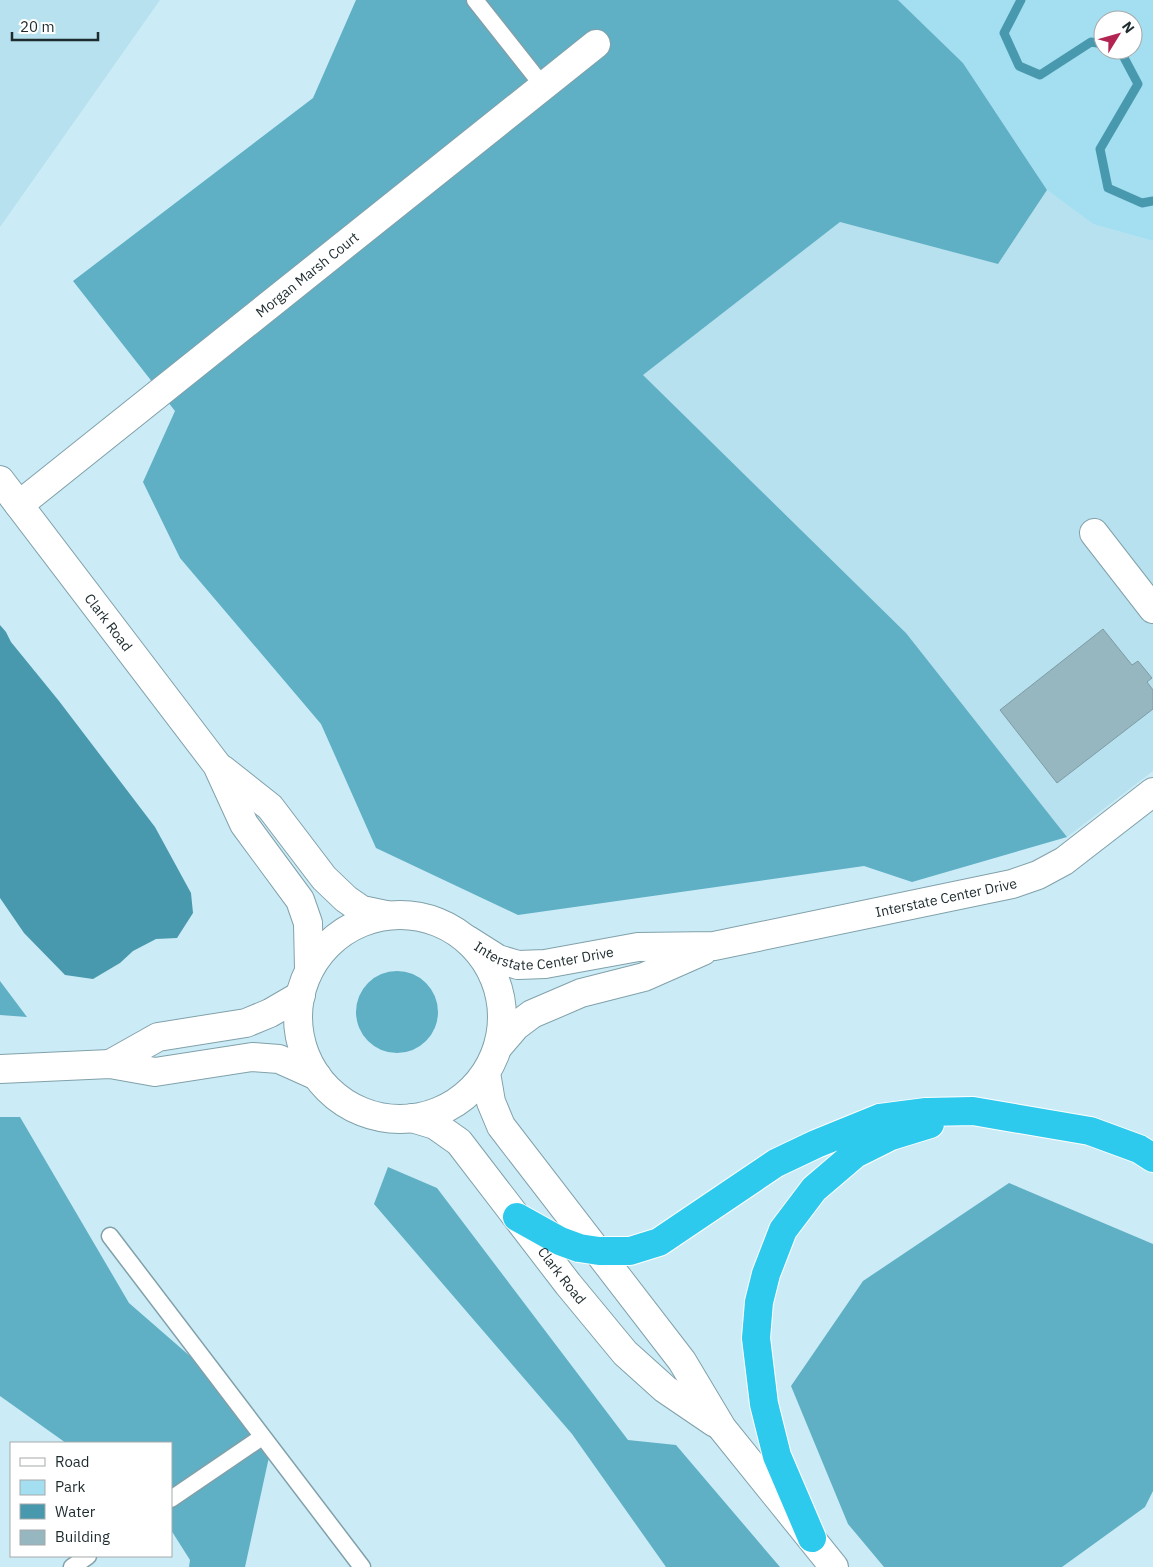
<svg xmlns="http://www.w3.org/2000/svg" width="1153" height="1567" font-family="'IBM Plex Sans',sans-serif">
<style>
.built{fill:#b7e1ee}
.green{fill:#a4dff1;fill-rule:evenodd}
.forest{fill:#5fafc5}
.water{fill:#4999ae}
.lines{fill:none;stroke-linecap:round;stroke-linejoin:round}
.stream{stroke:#4999ae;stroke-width:9}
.building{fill:#96b6c0;stroke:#7d9da6}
.lane-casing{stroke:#81a1aa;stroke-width:19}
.street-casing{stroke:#81a1aa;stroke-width:30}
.secondary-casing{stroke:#81a1aa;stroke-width:30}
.highway-casing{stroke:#fff;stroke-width:30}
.lane{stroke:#fff;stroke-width:16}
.street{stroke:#fff;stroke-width:28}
.secondary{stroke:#fff;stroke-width:28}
.highway{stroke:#2dcaee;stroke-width:28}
.labels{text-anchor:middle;stroke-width:4;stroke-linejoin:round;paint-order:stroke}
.street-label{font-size:14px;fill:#1d2a2e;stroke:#fff}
</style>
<rect width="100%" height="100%" fill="#cbecf6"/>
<path class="built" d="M0,0H160L0,227Z
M1047,190L1093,224L1153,241V771L1067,837L906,633L643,375L840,222L998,264Z"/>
<path class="green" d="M898,0H1153V241L1093,224L1047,190L963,63ZM1103,20H1133V50H1103Z"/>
<path class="forest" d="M356,0H898L963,63L1047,190L998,264L840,222L643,375L906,633L1067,837L912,882L864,866L518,915L376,848L321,724L180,558L143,482L175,411L73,281L313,98Z
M356 1012a41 41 0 1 1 82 0a41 41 0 1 1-82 0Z
M0,981L27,1017L0,1015Z
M0,1117H20L129,1303L237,1397L269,1457L245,1567H189L190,1560L171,1530V1443H66L0,1396Z
M388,1167L437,1188L628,1440L676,1445L780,1567H666L572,1434L374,1204Z
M1009,1183L1153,1244V1491L1145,1507L1062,1567H884L848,1524L791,1386L863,1281Z"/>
<path class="water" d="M0,625L6,632L11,642L59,701L155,827L191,893L193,913L177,938L156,939L133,951L120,963L93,979L65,975L24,933L0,898Z"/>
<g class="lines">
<path class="stream" d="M1021,0L1004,33L1019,66L1040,75L1091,42L1103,44
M1120,50L1138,84L1100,149L1108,188L1142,203L1153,201"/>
</g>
<path class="building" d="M1103,629L1132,665L1138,661L1152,678L1147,682L1153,690V709L1057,783L1000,710Z"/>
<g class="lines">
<g class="lane-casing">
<path id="lane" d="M475,0L543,86
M110,1236L362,1567
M171,1499L262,1437
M72,1567L88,1556"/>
</g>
<g class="street-casing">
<g id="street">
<path id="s1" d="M19,505L596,44"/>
<path d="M1094,533L1153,609"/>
</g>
</g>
<g class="secondary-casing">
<g id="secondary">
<path id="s2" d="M0,480L217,765L244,824L300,900L308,923L309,969"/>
<path d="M222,769L270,807L324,878L346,899L362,910L386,915"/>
<circle cx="400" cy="1017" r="102"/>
<path id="s3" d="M468,940L498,959L518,965L545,964L638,947L714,946L1012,884L1038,875L1064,861L1153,792"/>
<path d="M498,1047L516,1026L532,1014L581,993L644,977L703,951"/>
<path d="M110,1064L158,1037L246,1023L270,1013L301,995"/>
<path d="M0,1069L110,1064L155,1072L252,1057L279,1059L317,1076"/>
<path d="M486,1073L491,1102L501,1126L682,1361L722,1428L834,1567"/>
<path id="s4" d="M412,1118L435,1125L459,1142L568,1284L625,1353L665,1389L715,1423"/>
</g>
</g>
<g class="highway-casing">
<path id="highway" d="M517,1217L560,1241L579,1248L599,1251H630L659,1242L776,1163L816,1144L880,1118L926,1112L973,1111L1090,1131L1139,1149L1153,1158
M812,1538L777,1456L764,1404L756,1338L759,1302L766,1274L783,1230L814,1189L855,1154L891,1136L930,1124"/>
</g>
<use href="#lane" class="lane"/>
<use href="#street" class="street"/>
<use href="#secondary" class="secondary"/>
<use href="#highway" class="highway"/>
</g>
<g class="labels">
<g class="street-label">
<text dy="5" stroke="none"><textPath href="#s1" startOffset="369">Morgan Marsh Court</textPath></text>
<text dy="5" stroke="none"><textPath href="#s2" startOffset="179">Clark Road</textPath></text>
<text dy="5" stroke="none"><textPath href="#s3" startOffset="491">Interstate Center Drive</textPath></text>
<text dy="5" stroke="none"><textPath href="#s3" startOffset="81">Interstate Center Drive</textPath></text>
<text dy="5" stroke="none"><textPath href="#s4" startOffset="222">Clark Road</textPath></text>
</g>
</g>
<rect x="10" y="1442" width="162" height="115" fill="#ffffff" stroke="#a5aaab"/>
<rect x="20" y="1458" width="25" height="8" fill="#ffffff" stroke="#a5aaab"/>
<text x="55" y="1467" font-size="15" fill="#1d2a2e">Road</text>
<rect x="20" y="1480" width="25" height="15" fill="#a4dff1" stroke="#a5aaab"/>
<text x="55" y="1492" font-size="15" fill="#1d2a2e">Park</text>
<rect x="20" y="1504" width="25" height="15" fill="#4999ae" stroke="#a5aaab"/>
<text x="55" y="1517" font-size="15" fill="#1d2a2e">Water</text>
<rect x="20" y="1530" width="25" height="15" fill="#96b6c0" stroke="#a5aaab"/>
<text x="55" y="1542" font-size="15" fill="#1d2a2e">Building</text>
<g transform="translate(1118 35) rotate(53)"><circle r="24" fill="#ffffff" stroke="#a5aaab"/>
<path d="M0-4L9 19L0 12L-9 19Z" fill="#b42453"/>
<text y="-8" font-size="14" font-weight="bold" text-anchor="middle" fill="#1d2a2e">N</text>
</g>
<path d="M12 32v8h86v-8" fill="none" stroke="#1d2a2e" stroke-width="2.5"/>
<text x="20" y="32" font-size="15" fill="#1d2a2e" stroke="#ffffff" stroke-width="4" paint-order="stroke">20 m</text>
</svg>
